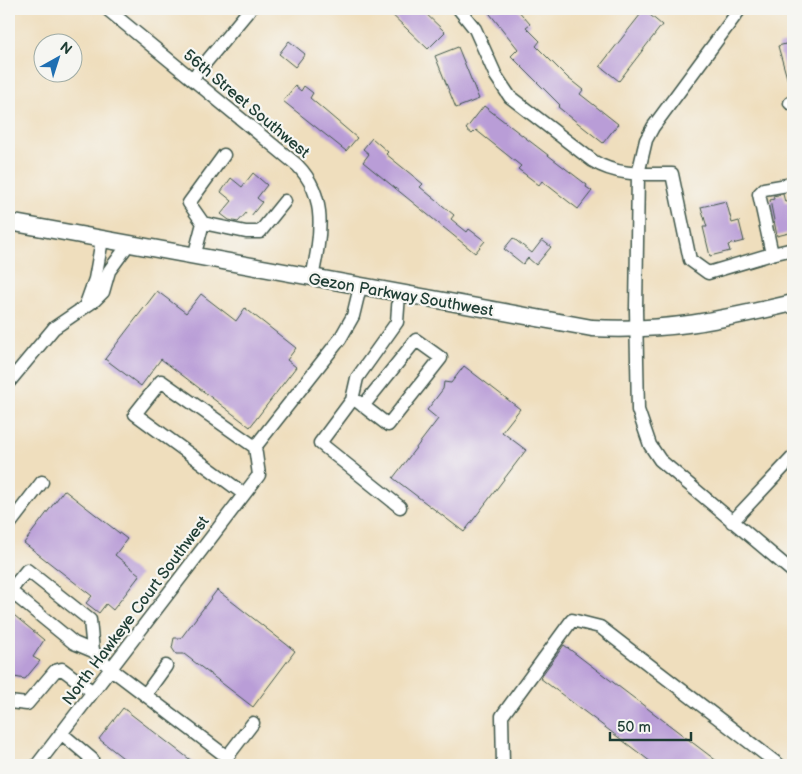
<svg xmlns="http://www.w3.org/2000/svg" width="802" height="774" font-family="'Balsamiq Sans',sans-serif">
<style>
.building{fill:#b99dd7}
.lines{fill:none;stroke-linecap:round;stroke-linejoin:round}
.minor-casing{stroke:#3e5549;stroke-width:15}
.major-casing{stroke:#3e5549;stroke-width:19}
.minor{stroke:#fff;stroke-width:12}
.major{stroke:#fff;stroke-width:16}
.labels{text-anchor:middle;stroke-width:4.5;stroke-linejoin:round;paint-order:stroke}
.street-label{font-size:16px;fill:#1f3d34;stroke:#f6f6f2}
</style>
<rect width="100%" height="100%" fill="#f6f6f2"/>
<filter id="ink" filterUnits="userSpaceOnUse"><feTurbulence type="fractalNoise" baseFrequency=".02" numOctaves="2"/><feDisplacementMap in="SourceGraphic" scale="10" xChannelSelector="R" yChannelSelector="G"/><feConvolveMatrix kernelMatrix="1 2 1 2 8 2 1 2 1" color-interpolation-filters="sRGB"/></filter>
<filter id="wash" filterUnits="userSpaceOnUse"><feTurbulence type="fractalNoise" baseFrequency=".0096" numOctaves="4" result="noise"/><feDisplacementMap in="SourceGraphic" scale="20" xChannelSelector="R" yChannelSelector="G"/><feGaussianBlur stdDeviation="1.12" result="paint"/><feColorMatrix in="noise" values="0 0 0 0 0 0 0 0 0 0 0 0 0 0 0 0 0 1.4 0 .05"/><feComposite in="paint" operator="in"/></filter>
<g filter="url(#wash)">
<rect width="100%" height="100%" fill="#efdebd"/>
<g id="blocks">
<path class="building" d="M386,9H421L445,32L428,49Z
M486,9H517L530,24L526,27L540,41L536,46L568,78L583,90L580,94L618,124L603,143L558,107L560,105L511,56L518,49Z
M644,10L662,25L619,81L600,66Z
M289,41L305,54L295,67L279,54Z
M793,42V91L791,92L778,46Z
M458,47L479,99L456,108L435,56Z
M295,86L301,91L304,86L313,93L310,98L357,138L346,151L283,101Z
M484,106L587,185L586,187L592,191L578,209L542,181L539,185L526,175L518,169L521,166L476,130L472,134L466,129Z
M372,138L388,152L386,154L423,184L420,187L454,215L451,219L467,232L469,229L485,241L475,253L363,162L369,154L363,149Z
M253,173L267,185L257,198L262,202L251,216L247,212L238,222L229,220L221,214L232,201L221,192L231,178L242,187Z
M783,194L785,202L793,201V232L777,236L770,200L774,199L773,196Z
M726,201L732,223L739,221L744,241L728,245L730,251L710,256L703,227H707L701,207Z
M513,238L532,253L542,240L551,247L536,265L528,258L523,264L504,249Z
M157,291L186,313L201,294L236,321L245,308L296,348L287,360L296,367L250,427L161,359L141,386L105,359Z
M464,366L520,409L502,432L526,450L464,532L393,478L438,419L427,410L443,389L444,382L451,383Z
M64,490L127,539L115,555L140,575L113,610L106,604L99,613L86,603L92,596L24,543Z
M217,590L295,651L253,707L184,654H176L172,648L174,638H181Z
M9,611L44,640L33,657L40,661L25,679L9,676Z
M564,645L722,765H655L540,678Z
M123,708L197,765H132L99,739Z"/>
</g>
</g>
<g filter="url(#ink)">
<use href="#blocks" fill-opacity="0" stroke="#3e5549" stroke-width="1"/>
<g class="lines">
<g class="minor-casing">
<path id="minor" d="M107,9L297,165C329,197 320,238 312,278
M459,9L475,29L496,76L510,97L593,161C617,176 645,174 672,174L690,260L708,273L772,254
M740,9L653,127L646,140L638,174L636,310L638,410L650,445L660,460L793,572
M192,79L250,9
M790,103H793
M793,184L764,189L759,194L772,254L793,249
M203,223L246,232H260L285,201
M194,257L203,223L189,203L224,155
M399,294L397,322L357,378L352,400L320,443L400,507
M86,304L95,279L102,240
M9,382L54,328L95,300L103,292L109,271L128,245
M353,398L388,425L441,358L416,340L363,406
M244,494L135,414L161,381L255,447L340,339L353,316L360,287
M732,522L793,457
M9,525L42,482
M9,590L74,643L93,651L111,669L227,757L253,723
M10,591L27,570L90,620L93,651
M145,695L166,666
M9,702L27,704L55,671L62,669L93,692
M61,733L92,759L87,765
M37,765L259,475L255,447
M503,765L502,716L572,620L600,627L779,765"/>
</g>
<g class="major-casing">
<path id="major" d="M9,222L592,328C666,332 721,320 793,303"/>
</g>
<use href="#minor" class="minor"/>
<use href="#major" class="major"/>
</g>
</g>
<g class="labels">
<g class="street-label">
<text transform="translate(247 103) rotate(40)" y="6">56th Street Southwest</text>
<text transform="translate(401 294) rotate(10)" y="6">Gezon Parkway Southwest</text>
<text transform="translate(135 610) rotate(-53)" y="6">North Hawkeye Court Southwest</text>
</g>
</g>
<rect width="802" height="774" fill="none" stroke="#f6f6f2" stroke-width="30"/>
<g transform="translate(58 58) rotate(39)"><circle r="24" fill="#f6f6f2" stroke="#a0aca6"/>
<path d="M0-4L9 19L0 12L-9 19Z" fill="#1f6fb2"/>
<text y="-8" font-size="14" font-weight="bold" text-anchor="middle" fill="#1f3d34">N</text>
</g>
<path d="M610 732v8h81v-8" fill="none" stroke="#1f3d34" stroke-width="2.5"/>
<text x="617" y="732" font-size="15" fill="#1f3d34" stroke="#f6f6f2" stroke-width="4" paint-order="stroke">50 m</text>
</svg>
